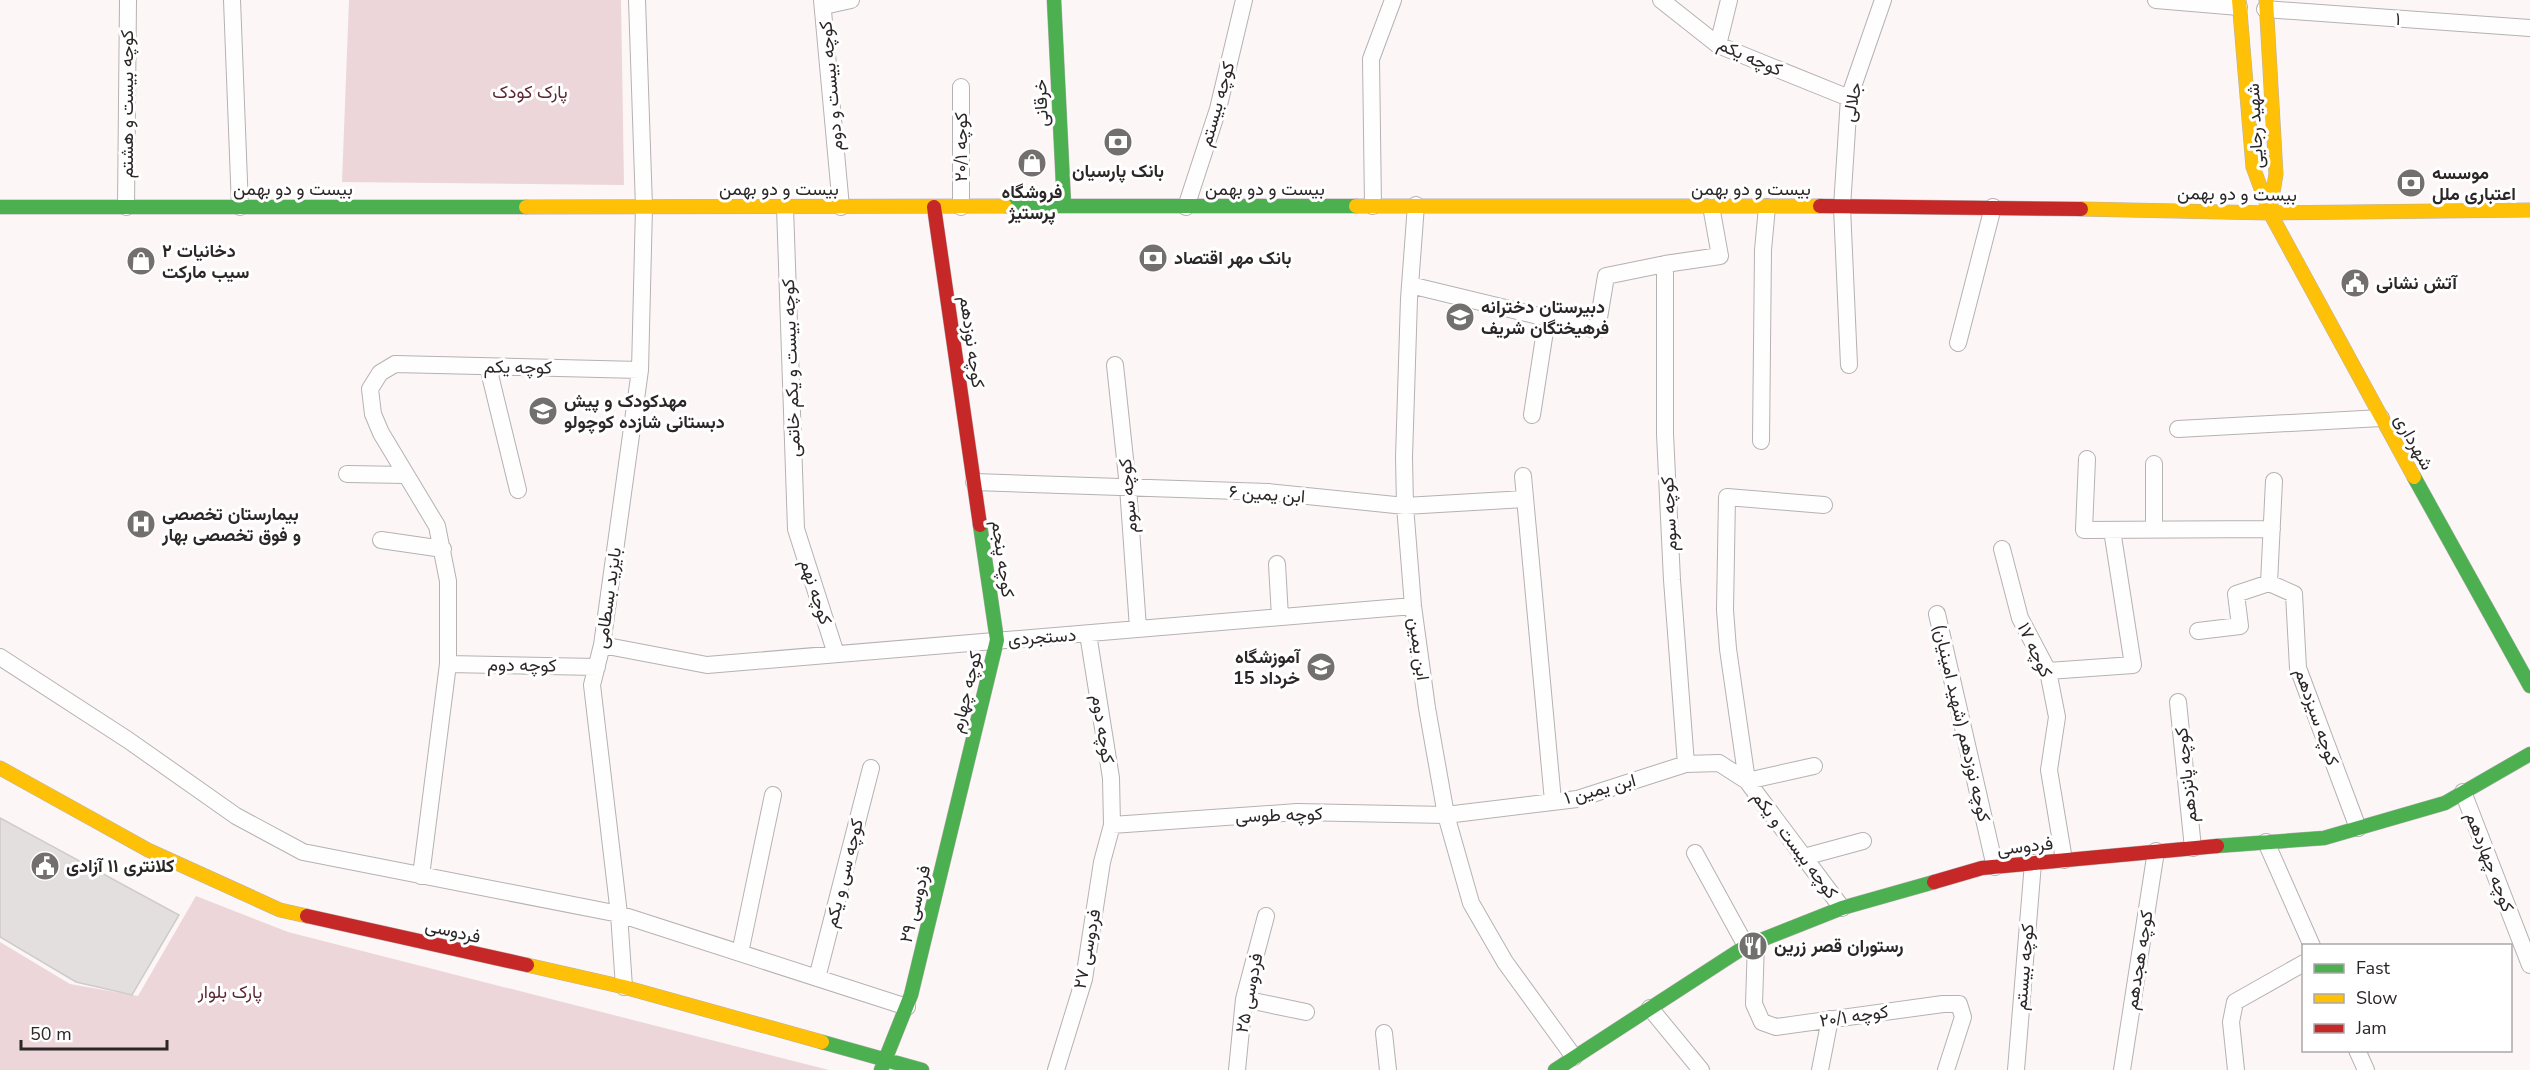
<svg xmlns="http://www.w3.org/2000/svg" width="2530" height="1070" font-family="'Nunito Sans',Vazirmatn,sans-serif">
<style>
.green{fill:#ecd6d9}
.building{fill:#e4dfdf;stroke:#cfcbcb;stroke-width:1.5}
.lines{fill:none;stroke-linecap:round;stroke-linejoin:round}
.street-casing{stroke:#b6b1b2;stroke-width:18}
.fast-casing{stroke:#b6b1b2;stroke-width:15}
.slow-casing{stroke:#b6b1b2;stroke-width:15}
.jam-casing{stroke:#b6b1b2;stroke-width:15}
.street{stroke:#fffefe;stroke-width:16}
.fast{stroke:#4caf50;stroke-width:14}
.slow{stroke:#ffc107;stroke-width:14}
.jam{stroke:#c62828;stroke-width:14}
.labels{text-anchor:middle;stroke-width:6;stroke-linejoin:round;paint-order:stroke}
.street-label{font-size:18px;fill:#2b2627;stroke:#fff}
.park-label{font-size:18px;fill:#5e2833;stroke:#fff}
.poi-label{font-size:18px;font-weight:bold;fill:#2b2627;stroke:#fff;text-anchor:start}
</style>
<rect width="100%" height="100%" fill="#fcf6f6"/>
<path class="green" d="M349,0H621L624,185L342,182Z
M196,896L288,932L829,1070H0V942L70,984L138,996Z"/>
<path class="building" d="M0,818L179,915L132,995L76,982L0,937Z"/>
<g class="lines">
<g class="street-casing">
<path id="street" d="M232,0L240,207
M822,0L841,207
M1661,0L1718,45L1849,98
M2156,0L2239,7
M824,6L851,0
M2265,9L2530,28
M1718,45L1729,0
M1416,205L1409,299L1404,457L1405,506L1413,606L1427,708L1446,815L1471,903L1505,962L1574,1057
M1373,206L1371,59L1393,0
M126,207L128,0
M785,207L796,529L836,654
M961,207V87
M1186,207L1218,109L1244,0
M1665,264V434L1672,580L1686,764
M1410,285L1597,330L1606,276L1665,264L1720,256L1711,206
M1958,343L1993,207
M1115,365L1128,487L1138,628
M1849,365L1842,207L1849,98L1883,0
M488,367L518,490
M1532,415L1547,318
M2178,429L2381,418
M1761,441L1763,250L1767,207
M2087,459L2084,530L2272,529
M2154,464V529
M347,474L406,475
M1523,476L1553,801
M974,482L1268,492L1405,506L1525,499
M381,540L443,549
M2002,549L2020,618L2048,671L2057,717L2049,770L2064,860
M1277,564L1280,617
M2269,583L2274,481
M1937,614L1995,867
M2198,631L2240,626L2236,594L2269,583L2294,594L2298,668L2358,828
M602,645L707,665L1413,606
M0,657L128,740L236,816L303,852L619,914L907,1007
M448,664L597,667
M2048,671L2133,665L2112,530
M2178,702L2193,848
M1747,781L1728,649L1725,610L1727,497L1824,505
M1747,781L1814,766
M2463,792L2530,965
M1112,825L1297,812L1446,815L1577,799L1686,764L1719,763L1747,781L1842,908
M2266,842L2312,946
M1695,853L1746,946
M1804,857L1863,841
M421,876L448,664V581L437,526L381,433L373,414L370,389L380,373L395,364L640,370
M1756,942L1754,1004L1762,1022L1776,1027L1943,1004H1959L1963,1017L1946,1070
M740,953L773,795
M817,978L871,768
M624,987L619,914L592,685L602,645L640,370L644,207L637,0
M1244,999L1306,1012
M1650,1008L1701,1070
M1384,1033L1388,1070
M2357,1050L2366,1070
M1056,1070L1084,979L1102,862L1112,825L1111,778L1088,634
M1237,1070L1244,999L1266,916
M1820,1070L1830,1019
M2016,1070L2033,863
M2122,1070L2156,851
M2236,1070L2231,1022L2235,1002L2304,963"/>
</g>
<g class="fast-casing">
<path id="fast" d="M1054,0L1064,205
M1005,206H1356
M0,207H526
M2414,477L2530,686
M2217,846L2324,838L2445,803L2530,754
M822,1042L922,1070
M881,1070L911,995L997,640L980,525
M1555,1070L1746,946L1842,908L1934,882"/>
</g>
<g class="slow-casing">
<path id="slow" d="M2239,0L2253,167L2270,213L2414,477
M2266,0L2276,174L2270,210
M1356,206H1820
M526,207L1005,206
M2081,209L2270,213L2530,210
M0,768L148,850L280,910L307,916
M527,965L624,987L822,1042"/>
</g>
<g class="jam-casing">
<path id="jam" d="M1820,206L2081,209
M934,207L980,525
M1934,882L1982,868L2217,846
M307,916L527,965"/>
</g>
<use href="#street" class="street"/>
<use href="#fast" class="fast"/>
<use href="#slow" class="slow"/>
<use href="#jam" class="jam"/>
</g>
<defs>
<g id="bank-disc" transform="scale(1.5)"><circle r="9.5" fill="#746f6f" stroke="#fff"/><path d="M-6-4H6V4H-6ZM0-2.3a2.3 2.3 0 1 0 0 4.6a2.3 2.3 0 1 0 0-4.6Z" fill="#fff"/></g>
<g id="shop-disc" transform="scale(1.5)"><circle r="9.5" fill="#746f6f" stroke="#fff"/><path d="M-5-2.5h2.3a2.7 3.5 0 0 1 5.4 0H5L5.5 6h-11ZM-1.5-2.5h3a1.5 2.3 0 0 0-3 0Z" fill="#fff"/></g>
<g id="civic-disc" transform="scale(1.5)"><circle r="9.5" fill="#746f6f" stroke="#fff"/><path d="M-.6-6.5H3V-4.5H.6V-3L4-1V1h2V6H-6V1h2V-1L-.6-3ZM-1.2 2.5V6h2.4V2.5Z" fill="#fff"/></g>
<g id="school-disc" transform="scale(1.5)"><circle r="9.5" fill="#746f6f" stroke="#fff"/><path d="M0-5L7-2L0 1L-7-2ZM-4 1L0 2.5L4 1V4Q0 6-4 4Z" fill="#fff"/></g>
<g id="hospital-disc" transform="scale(1.5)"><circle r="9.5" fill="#746f6f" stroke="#fff"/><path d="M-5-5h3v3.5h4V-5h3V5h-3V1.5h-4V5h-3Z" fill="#fff"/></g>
<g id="restaurant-disc" transform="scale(1.5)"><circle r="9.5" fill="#746f6f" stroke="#fff"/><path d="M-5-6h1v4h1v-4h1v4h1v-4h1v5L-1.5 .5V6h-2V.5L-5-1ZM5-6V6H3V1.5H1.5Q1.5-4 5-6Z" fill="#fff"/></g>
</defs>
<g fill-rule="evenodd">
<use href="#bank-disc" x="1118" y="142"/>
<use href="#shop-disc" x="1032" y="163"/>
<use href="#bank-disc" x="2411" y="183"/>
<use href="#bank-disc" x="1153" y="258"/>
<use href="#shop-disc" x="141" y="261"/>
<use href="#civic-disc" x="2355" y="283"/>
<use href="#school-disc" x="1460" y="317"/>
<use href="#school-disc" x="543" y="411"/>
<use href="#hospital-disc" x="141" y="524"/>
<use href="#school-disc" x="1321" y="667"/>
<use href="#civic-disc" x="45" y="866"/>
<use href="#restaurant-disc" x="1753" y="946"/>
</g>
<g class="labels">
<g class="street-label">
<text transform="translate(2398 19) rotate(4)" y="6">۱</text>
<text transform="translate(1750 57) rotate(24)" y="6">کوچه یکم</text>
<text transform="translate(831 86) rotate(-95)" y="6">کوچه بیست و دوم</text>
<text transform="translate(1852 102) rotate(-79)" y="6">جلالی</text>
<text transform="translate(1041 103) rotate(-93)" y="6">خرقانی</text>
<text transform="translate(127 104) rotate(-90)" y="6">کوچه بیست و هشتم</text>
<text transform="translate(1217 104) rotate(-74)" y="6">کوچه بیستم</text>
<text transform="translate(2255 126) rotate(-93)" y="6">شهید رجایی</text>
<text transform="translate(961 147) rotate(-90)" y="6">کوچه ۲۰/۱</text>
<text x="293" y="195">بیست و دو بهمن</text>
<text x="779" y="195">بیست و دو بهمن</text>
<text x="1265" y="195">بیست و دو بهمن</text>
<text x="1751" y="195">بیست و دو بهمن</text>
<text transform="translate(2237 194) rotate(1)" y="6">بیست و دو بهمن</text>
<text transform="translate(972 342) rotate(82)" y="6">کوچه نوزدهم</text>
<text transform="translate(518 367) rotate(1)" y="6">کوچه یکم</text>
<text transform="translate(791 368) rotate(-92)" y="6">کوچه بیست و یکم خاتمی</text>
<text transform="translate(2414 442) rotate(61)" y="6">شهرداری</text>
<text transform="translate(1267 494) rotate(4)" y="6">ابن یمین ۶</text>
<text transform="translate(1128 496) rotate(-95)" y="6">کوچه سوم</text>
<text transform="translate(1669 514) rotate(-93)" y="6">کوچه سوم</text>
<text transform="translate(1003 559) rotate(82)" y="6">کوچه پنجم</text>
<text transform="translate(816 592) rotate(72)" y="6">کوچه نهم</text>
<text transform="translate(608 598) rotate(-82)" y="6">بایزید بسطامی</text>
<text transform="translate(1042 637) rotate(-4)" y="6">دستجردی</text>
<text transform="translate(1419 649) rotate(82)" y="6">ابن یمین</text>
<text transform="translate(2035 650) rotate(65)" y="6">۱۷ کوچه</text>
<text transform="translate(522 665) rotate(1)" y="6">کوچه دوم</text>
<text transform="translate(966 692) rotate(-76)" y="6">کوچه چهارم</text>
<text transform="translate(2317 717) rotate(71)" y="6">کوچه سیزدهم</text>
<text transform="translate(1962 723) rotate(77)" y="6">کوچه نوزدهم (شهید امینیان)</text>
<text transform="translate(1103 729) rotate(81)" y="6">کوچه دوم</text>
<text transform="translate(2186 775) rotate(-96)" y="6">کوچه پانزدهم</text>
<text transform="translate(1600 789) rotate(-15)" y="6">ابن یمین ۱</text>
<text transform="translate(1279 815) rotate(-2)" y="6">کوچه طوسی</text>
<text transform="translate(1795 845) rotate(53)" y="6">کوچه بیست و یکم</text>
<text transform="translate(2025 846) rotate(-6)" y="6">فردوسی</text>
<text transform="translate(2490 862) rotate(69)" y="6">کوچه چهاردهم</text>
<text transform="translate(844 873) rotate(-76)" y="6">کوچه سی و یکم</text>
<text transform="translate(915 904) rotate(-76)" y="6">فردوسی ۲۹</text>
<text transform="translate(453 931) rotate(13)" y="6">فردوسی</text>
<text transform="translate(1087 949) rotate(-79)" y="6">فردوسی ۲۷</text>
<text transform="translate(2139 960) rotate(-81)" y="6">کوچه هجدهم</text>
<text transform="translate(2024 967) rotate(-85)" y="6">کوچه بیستم</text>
<text transform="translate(1249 993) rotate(-79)" y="6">فردوسی ۲۵</text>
<text transform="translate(1854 1016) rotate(-8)" y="6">کوچه ۲۰/۱</text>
</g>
<g class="park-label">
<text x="530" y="98">پارک کودک</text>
<text x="230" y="998">پارک بلوار</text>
</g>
<g class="poi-label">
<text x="1118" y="177" text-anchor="middle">بانک پارسیان</text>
<text x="2432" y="179">موسسه<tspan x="2432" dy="21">اعتباری ملل</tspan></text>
<text x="1032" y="198" text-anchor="middle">فروشگاه<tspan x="1032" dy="21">پرستيژ</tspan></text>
<text x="162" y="257">دخانیات ۲<tspan x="162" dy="21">سیب مارکت</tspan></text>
<text x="1174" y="264">بانک مهر اقتصاد</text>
<text x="2376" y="289">آتش نشانی</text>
<text x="1481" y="313">دبیرستان دخترانه<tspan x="1481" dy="21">فرهیختگان شریف</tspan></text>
<text x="564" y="407">مهدکودک و پیش<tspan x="564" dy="21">دبستانی شازده کوچولو</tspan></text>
<text x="162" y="520">بیمارستان تخصصی<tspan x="162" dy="21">و فوق تخصصی بهار</tspan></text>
<text x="1300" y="663" text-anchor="end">آموزشگاه<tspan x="1300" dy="21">15 خرداد</tspan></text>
<text x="66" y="872">کلانتری ۱۱ آزادی</text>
<text x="1774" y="952">رستوران قصر زرین</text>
</g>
</g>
<rect x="2302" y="944" width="210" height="108" fill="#ffffff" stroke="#aaa8a9" stroke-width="1.5"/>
<rect x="2314" y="964" width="30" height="9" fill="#4caf50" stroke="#aaa8a9" stroke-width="1.5"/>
<text x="2356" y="974" font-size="18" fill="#2b2627">Fast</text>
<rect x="2314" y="994" width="30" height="9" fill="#ffc107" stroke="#aaa8a9" stroke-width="1.5"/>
<text x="2356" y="1004" font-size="18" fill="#2b2627">Slow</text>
<rect x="2314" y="1024" width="30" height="9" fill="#c62828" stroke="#aaa8a9" stroke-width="1.5"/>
<text x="2356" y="1034" font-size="18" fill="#2b2627">Jam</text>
<path d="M21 1040v9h146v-9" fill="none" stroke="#2b2627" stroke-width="3"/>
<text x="30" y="1040" font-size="18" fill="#2b2627" stroke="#ffffff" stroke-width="4.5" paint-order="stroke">50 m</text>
</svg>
